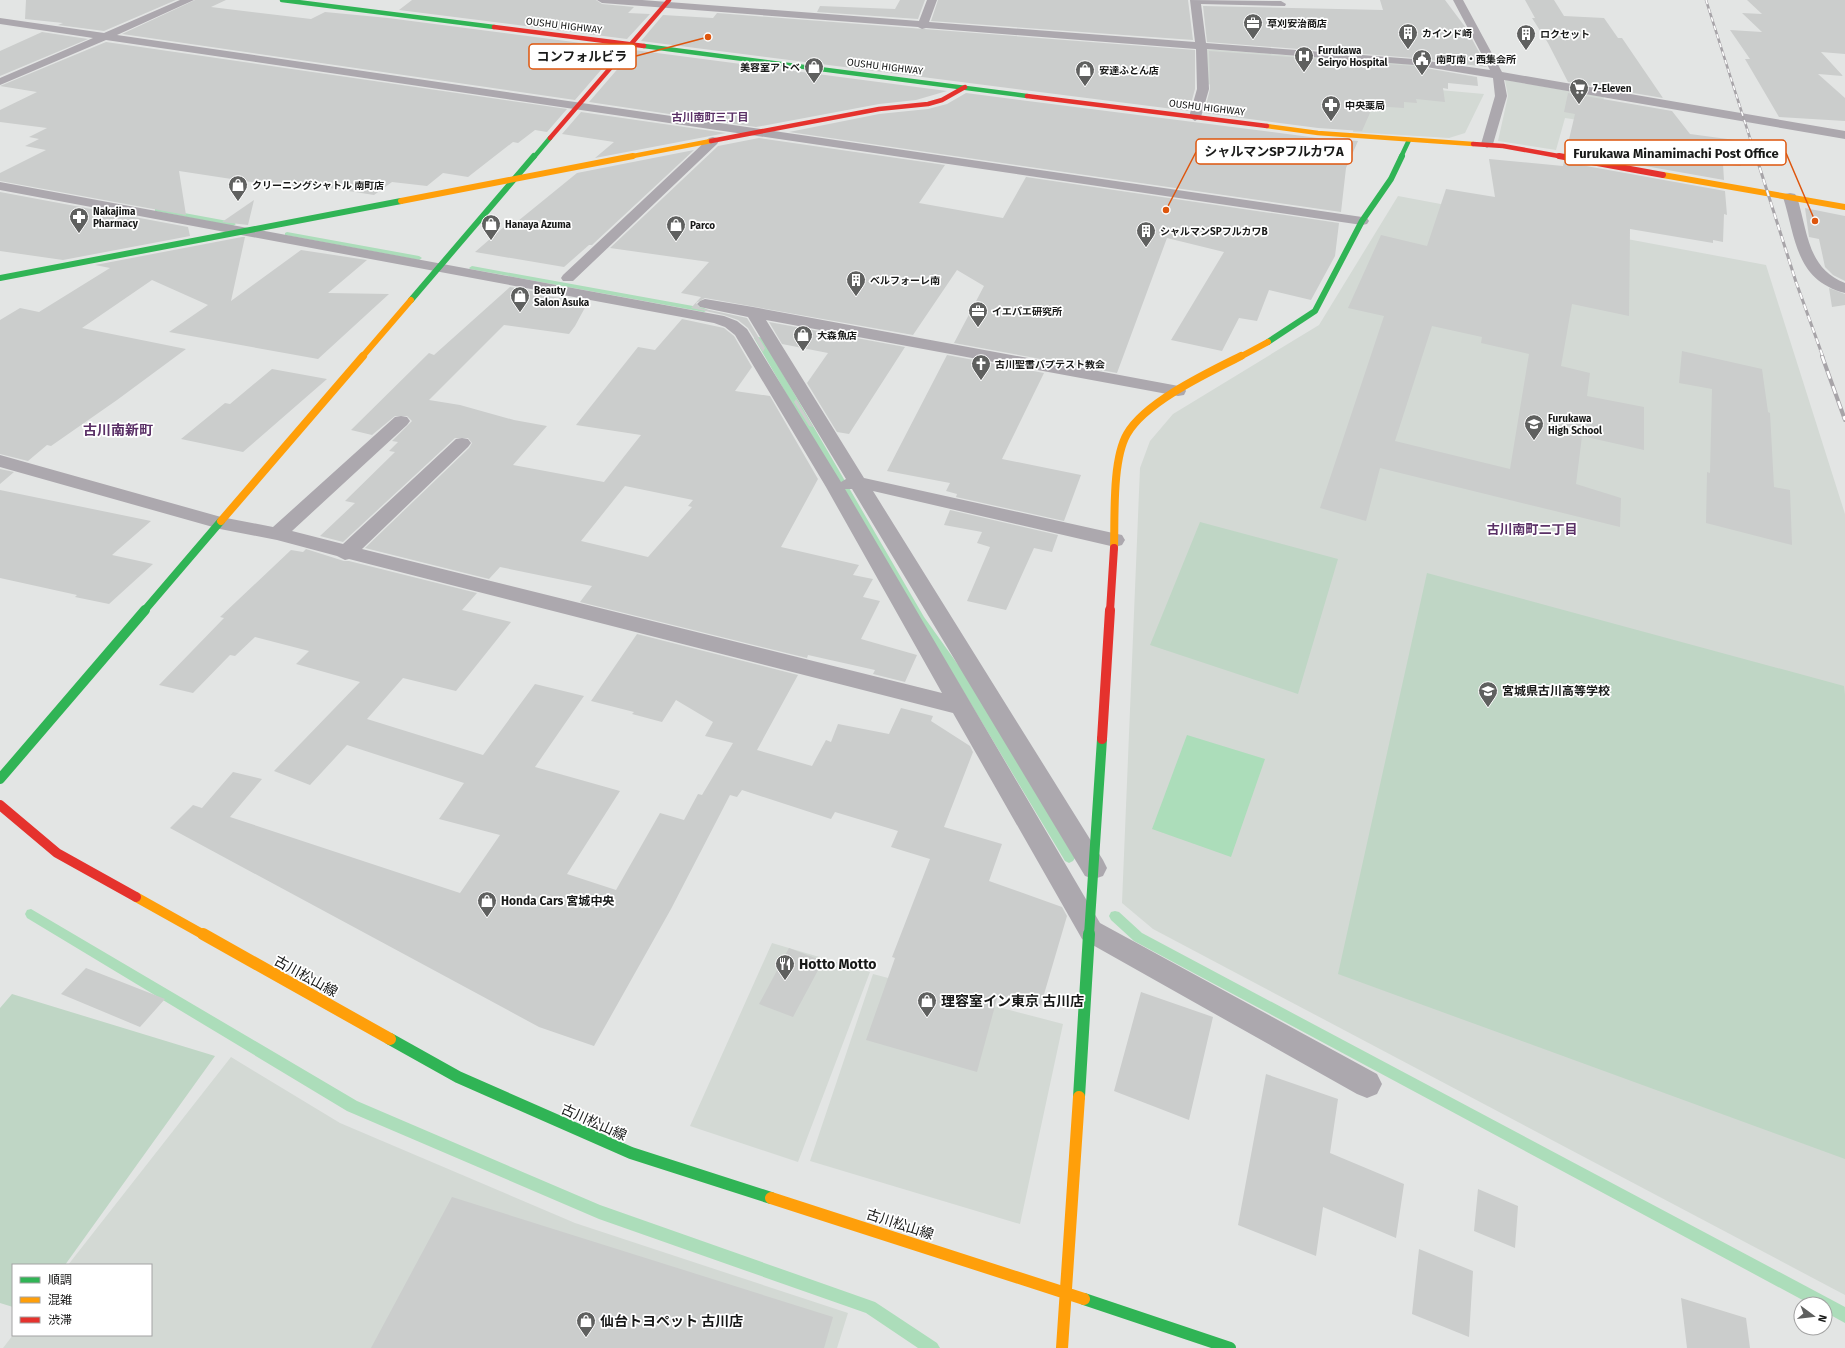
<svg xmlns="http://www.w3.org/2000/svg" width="1845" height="1348" font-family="'Fira Sans','Noto Sans JP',sans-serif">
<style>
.built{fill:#d3d9d4}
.green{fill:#bfd6c5}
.water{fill:#acddba}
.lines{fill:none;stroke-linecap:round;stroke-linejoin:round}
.stream{fill:#acddba;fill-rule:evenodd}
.building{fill:#cbcdcc;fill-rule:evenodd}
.street{fill:#aca8ae;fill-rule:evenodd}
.fast-far4{stroke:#30b455;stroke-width:4.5}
.fast-far3{stroke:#30b455;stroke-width:6}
.fast-far2{stroke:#30b455;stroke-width:8}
.fast-far1{stroke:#30b455;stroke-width:10}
.fast{stroke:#30b455;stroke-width:12}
.slow-far4{stroke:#ff9f0a;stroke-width:4.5}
.slow-far3{stroke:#ff9f0a;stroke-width:6}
.slow-far2{stroke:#ff9f0a;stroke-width:8}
.slow-far1{stroke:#ff9f0a;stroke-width:10}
.slow{stroke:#ff9f0a;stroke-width:12}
.jam-far3{stroke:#e5322d;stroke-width:4.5}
.jam-far2{stroke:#e5322d;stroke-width:6}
.jam-far1{stroke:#e5322d;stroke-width:8}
.jam{stroke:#e5322d;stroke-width:10}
.rail-far2-casing{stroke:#a7a4a8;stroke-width:2.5}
.rail-far1-casing{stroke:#a7a4a8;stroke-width:3}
.rail-casing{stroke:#a7a4a8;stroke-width:4}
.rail-far2{stroke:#fff;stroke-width:1.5;stroke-dasharray:4.5;stroke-linecap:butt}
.rail-far1{stroke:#fff;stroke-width:2;stroke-dasharray:6;stroke-linecap:butt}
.rail{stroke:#fff;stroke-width:2.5;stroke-dasharray:8;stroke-linecap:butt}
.labels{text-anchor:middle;stroke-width:3.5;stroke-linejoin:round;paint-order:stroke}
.far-poi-label{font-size:10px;font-weight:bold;fill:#181918;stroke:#fff;text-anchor:start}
.far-street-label{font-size:10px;fill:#181918;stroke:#fff}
.far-neighbourhood-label{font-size:11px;font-weight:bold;fill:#5a3066;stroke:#fff}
.poi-label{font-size:12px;font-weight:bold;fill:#181918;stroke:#fff;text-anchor:start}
.neighbourhood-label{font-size:13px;font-weight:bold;fill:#5a3066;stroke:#fff}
.quarter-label{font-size:14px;font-weight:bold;fill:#5a3066;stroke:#fff}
.near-poi-label{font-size:14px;font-weight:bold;fill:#181918;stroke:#fff;text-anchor:start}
.near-street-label{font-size:14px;fill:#181918;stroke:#fff}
.leader{fill:none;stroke:#de560d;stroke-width:1.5}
.callout-dot{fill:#de560d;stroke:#fff;stroke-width:1.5}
.callout{fill:#fff;stroke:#de560d;stroke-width:1.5}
.callout-label{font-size:13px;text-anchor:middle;font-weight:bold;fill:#181918}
</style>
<rect width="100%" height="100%" fill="#e3e5e4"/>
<path class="built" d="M1204,49L1417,65V88L1484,94L1465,133L1449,138L1353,132L1356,108L1334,95L1205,84Z
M1505,80L1604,97L1598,123L1565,118L1556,150L1498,141L1508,96Z
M1398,196L1766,265L1845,514V1295L1153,929L1122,903L1140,468L1150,441L1173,414L1319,325Z
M772,943L870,972L798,1162L690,1126Z
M873,974L1063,1024L1020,1224L810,1161Z
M231,1057L340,1123L575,1223L848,1313L837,1348H3L13,1335H151V1265H68Z"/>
<path class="green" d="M1200,522L1338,559L1298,694L1150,645Z
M1427,573L1844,686L1845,695V1159L1338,974Z
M12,994L215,1056L65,1265H13V1307L0,1303V1008Z"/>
<path class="water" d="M1187,735L1265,759L1231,857L1152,829Z"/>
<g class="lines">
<path class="stream" d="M157,208L233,222L236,224L233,226L155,211V209Z
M287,232L419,256L422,258L419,260L285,235V233Z
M472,266L704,308L708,310L704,312L470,269L469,268Z
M755,336L762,338L924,617L964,673L1073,855L1075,858L1073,861L1069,863L1065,861L956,679L918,621L754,338Z
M31,909L357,1101L600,1205L875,1302L937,1343L940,1348H918L866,1313L599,1219L347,1111L27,918L25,914L27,910Z
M1115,911L1119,912L1142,933L1845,1307V1323L1825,1312V1304H1810L1134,941L1111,920L1109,916L1111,912Z"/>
</g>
<path class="building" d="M26,0H176L104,31L58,25L63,23L25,19Z
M195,0H226L211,7L311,19L325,12L388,18L620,48L575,100L122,34Z
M412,0H596L602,4L634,7L628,13L650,14L627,39L399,10Z
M900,0H925L918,19L817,12L820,6L895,9Z
M938,0H1188L1193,40L931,21Z
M1380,0H1445L1466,28L1487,67L1414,58L1207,42L1203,6L1383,10Z
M1525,0H1554L1564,16L1604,18L1618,38H1622L1663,98L1568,82L1548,43L1532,18H1535Z
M1747,0H1845V54L1821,52L1843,76L1818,74L1845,98V121L1779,117L1745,59H1750L1730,30L1762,32L1742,13L1762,14Z
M717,13L1195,50V89L1189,111L641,41L663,15L713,18Z
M42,32L88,39L0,76V51Z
M106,42L567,109L547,132L535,130L518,143L513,142L468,177L443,173L427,186L392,182L374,195L304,184L296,189L179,171L186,215L0,181V173L46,150L25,146L39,139L29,137L47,128L0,122V110L37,92L0,86Z
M634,50L947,91L916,100L879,104L756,127L589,102Z
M1209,51L1414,66L1477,77L1478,86L1448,83V89L1443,88L1445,102L1416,99L1417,103L1404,102V108L1373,106L1362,131L1318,128L1204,113L1210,89Z
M966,93L1318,138L1358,141L1346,168L1341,212L789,132L879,114L928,109L947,104Z
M1568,93L1672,111L1690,134L1735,140L1741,166L1723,164L1724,180L1566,152L1575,114L1564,112Z
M581,112L726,133L595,158L614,142L562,134Z
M759,138L945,165L919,203L1003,218L1026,177L1339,223L1335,256L1311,300L1269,290L1257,321L1239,318L1222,351L1171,340L1224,252L1167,238L1117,373L954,343L984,286L957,270L913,335L705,298L696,303L700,308L747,318L765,348L763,352L748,328L738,320L724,315L691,308L701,297L681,293L709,262L610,248L718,146Z
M694,150L592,245H589L564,267L475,252L512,220L518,221L577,173Z
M1489,159L1563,166L1564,162L1725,191L1727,215L1724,214L1723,242L1713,240V243L1630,229L1629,316L1572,304L1561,366L1590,373L1587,396L1644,407V450L1582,436L1576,484L1621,498L1620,527L1380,468L1366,521L1320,508L1384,316L1348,308L1381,235L1427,246L1446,189L1495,197ZM1432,326L1482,337L1481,343L1529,354L1510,469L1395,441Z
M0,192L188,227L190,236L63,260L0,251Z
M254,200L248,225L222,222Z
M1805,208L1845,216V281L1833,275L1825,267L1819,239L1809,237Z
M242,237H245L231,301L301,250L367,260L328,293L389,294L318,359L169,332L208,305L152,280L82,328L186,349L117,400L51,446L47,445L28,461L0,454V320L20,308L39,312L110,268L95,265Z
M510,287L537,292L534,294L588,302L575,326L569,334L504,325L429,400L460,405L514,420L547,426L513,465L604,482L641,435L576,425L638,347L655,350L682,319L724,328L734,336L752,367L735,391L770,396L818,479L781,547L859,565L853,575L873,579L863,597L880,601L861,639L917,655L905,682L873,674L875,670L808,655L807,658L580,602L592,586L500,567L489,579L365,548L469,448L472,443L468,438H455L343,542L320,536L355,503L345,501L395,452L389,451L398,442L392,441L412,421L407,416H395L372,435L351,430L429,353L434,355ZM625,486L693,500L688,506L692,507L648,557L581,541Z
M1829,288L1845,294V305L1832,307Z
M769,322L905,347L849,434L837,432L807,383L828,353L782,344Z
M1682,351L1762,369L1768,412L1770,413L1774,487L1790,490L1792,545L1706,523L1707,472L1710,473L1712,389L1679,383Z
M947,355L1044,373L1002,459L1081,475L1064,521L956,497L957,494L946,491L950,483L887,471Z
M272,369L327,379L243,452L181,439L225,403L230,404Z
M796,399L813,427L809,426L794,402Z
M0,469L14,472L0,484Z
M0,490L151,521L112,555L153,564L109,604L75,597L77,595L0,578Z
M950,510L1058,535L1052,552L1034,548L1006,610L967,601L990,547L977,543L982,532L944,525Z
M306,549L344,561H349L477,593L462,610L511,622L456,691L403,678L367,719L483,755L535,684L584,696L535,767L620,791L567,874L616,890L660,813L684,820L698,794L702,795L733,743L705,736L713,722L676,700L662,722L632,714L634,712L591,701L637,634L798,675L757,750L812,766L826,740L831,742L838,724L889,734L901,708L933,716L931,721L970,746L973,752L944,827L1002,844L989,881L1062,907L1067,916L1040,1008L998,995L977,1072L866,1040L895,958L892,957L930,859L891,847L898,831L835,812L831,819L742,790L737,797L730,795L671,909L594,1046L539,1027L170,828L193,805L202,808L233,772L262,779L230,817L460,893L500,835L439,819L464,783L347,745L310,785L274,771L360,682L296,664L309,651L255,637L235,656L230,655L193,693L159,685L224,618L220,617L291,550L303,552Z
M789,948L823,961L793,1017L759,1004Z
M86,968L165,999L140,1027L61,994Z
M1141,992L1213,1017L1189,1120L1114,1091Z
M1266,1074L1338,1099L1330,1153L1404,1184L1396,1238L1323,1207L1316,1256L1238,1225Z
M1478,1189L1518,1206L1515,1248L1474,1231Z
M452,1197L833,1317L824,1348H371Z
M1419,1249L1473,1271L1469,1337L1412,1314Z
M1681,1298L1746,1318L1750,1348H1687Z"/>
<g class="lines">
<path class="street" d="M180,0H194L117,35L1362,217L1367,218L1369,221L1367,224L1362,225L106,40L0,85V78L93,38L0,24V18L104,33Z
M597,0H642L919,21L927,0H937L929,22L1195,42L1190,0L1281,1L1286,4L1285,6L1201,4L1206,43L1414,59L1490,70L1453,0H1463L1502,72L1845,131V139L1504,80L1507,96L1493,144L1487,148L1481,144L1495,96L1493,78L1414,65L1207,49L1209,89L1201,117L1195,121L1189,117L1197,89L1196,49L926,28L922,29L918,27L602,3Z
M713,137L717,138L719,141L717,144L573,281H563L561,278L563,275L709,138Z
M0,182L724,316L737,321L747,329L841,482L846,479L748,317L700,307L697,304L700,301L705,299L753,307L1184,387L1186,391L1184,395L1178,396L766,320L864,478L1122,535L1125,540L1122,545L1115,547L873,491L1103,860L1107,868L1103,876L1094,879L1085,876L852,489H845L1100,923L1377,1074L1382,1084L1377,1094L1367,1098L1357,1094L1082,939L953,713L349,559L345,560L337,556L277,540L220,529L0,467V455L221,517L273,527L395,417L401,416L407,417L410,421L407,425L292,531L343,544L456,439L462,438L468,439L471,443L468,447L362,549L942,693L826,487L735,335L725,327L714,323L0,190Z
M1790,193L1795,194L1797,197C1808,232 1807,268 1845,283V293C1795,280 1796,238 1783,197L1785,194Z"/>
<path class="fast-far4" d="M282,0L494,27
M644,46L1027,96
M534,157L550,138
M1401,157L1409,140"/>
<path class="fast-far3" d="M0,278L401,201
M411,300L534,156
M1268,342L1315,311L1362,221L1391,179L1402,156"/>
<path class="fast-far2" d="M144,611L221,521"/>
<path class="fast-far1" d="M0,779L145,610
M1089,935L1102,739"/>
<path class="fast" d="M390,1039L458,1077L631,1153L771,1198
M1079,1097L1089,934
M1084,1299L1230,1348"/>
<path class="slow-far4" d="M1267,126L1318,133L1473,144
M628,157L711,141"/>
<path class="slow-far3" d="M1663,175L1845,207
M401,201L633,156
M362,357L411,300
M1240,357L1268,342"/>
<path class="slow-far2" d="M221,521L363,356
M1114,548C1115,517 1112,460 1127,434C1145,402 1209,372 1241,356"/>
<path class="slow-far1" d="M136,897L204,935"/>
<path class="slow" d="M203,934L390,1039
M771,1198L1084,1299
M1062,1348L1079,1097"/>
<path class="jam-far3" d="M494,27L644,46
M1027,96L1267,126
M550,138L669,0
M711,141L879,109L928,104L942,100L965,87
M1473,144L1503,146L1564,157"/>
<path class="jam-far2" d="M1559,156L1663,175"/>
<path class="jam-far1" d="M1110,611L1114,548"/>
<path class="jam" d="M1102,739L1110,610
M0,805L57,853L136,897"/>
<g class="rail-far2-casing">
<path id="rail-far2" d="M1706,0L1756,157"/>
</g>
<g class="rail-far1-casing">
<path id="rail-far1" d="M1756,156L1796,282L1823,357"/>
</g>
<g class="rail-casing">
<path id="rail" d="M1822,356L1845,420"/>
</g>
<use href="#rail-far2" class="rail-far2"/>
<use href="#rail-far1" class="rail-far1"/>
<use href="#rail" class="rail"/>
</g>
<defs>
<g id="office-pin" transform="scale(1)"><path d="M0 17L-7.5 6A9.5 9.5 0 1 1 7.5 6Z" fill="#5f605f" stroke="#fff"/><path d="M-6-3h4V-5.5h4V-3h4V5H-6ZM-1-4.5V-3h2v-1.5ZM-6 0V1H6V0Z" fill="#fff"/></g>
<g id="building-pin" transform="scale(1)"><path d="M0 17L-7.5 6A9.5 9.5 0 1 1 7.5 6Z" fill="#5f605f" stroke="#fff"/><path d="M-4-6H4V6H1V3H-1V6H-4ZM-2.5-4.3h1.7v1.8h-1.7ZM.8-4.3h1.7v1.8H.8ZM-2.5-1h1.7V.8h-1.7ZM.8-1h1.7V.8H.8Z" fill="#fff"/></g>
<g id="hospital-pin" transform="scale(1)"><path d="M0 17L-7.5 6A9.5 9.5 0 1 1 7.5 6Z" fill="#5f605f" stroke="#fff"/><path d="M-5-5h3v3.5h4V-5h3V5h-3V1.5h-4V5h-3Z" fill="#fff"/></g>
<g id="civic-pin" transform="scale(1)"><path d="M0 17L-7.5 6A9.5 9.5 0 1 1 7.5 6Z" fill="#5f605f" stroke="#fff"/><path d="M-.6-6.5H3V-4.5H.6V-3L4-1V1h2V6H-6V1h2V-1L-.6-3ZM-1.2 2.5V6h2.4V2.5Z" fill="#fff"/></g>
<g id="shop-pin" transform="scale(1)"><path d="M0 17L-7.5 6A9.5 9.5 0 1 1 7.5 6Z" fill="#5f605f" stroke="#fff"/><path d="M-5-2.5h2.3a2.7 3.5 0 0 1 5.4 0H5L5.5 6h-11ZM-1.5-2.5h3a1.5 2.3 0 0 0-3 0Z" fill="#fff"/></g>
<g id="supermarket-pin" transform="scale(1)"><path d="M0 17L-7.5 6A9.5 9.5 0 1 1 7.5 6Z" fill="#5f605f" stroke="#fff"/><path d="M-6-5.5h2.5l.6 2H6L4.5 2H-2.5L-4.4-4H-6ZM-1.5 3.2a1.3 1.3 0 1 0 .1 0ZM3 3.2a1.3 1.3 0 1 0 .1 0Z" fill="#fff"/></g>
<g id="pharmacy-pin" transform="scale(1)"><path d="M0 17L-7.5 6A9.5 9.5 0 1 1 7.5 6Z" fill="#5f605f" stroke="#fff"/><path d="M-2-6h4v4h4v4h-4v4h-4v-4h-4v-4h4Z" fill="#fff"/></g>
<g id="church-pin" transform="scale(1)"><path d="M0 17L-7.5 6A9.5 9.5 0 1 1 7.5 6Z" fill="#5f605f" stroke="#fff"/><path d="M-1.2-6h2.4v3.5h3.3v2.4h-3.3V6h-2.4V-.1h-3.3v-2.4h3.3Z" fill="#fff"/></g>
<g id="school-pin" transform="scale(1)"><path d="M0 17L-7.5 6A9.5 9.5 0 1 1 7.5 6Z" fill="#5f605f" stroke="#fff"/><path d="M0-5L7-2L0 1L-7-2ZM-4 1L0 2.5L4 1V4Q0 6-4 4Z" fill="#fff"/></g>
<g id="restaurant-pin" transform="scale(1)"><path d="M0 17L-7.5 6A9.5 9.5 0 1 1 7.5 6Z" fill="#5f605f" stroke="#fff"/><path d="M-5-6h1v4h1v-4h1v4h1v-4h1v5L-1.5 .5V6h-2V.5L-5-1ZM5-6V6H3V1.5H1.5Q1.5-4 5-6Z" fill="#fff"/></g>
</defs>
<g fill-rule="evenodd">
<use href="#office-pin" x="1253" y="23"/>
<use href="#building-pin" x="1408" y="33"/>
<use href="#building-pin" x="1526" y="34"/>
<use href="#hospital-pin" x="1304" y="56"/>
<use href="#civic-pin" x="1422" y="59"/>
<use href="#shop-pin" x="814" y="67"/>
<use href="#shop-pin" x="1085" y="70"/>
<use href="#supermarket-pin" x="1579" y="88"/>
<use href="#pharmacy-pin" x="1331" y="105"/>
<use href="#shop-pin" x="238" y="185"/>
<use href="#pharmacy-pin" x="79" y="217"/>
<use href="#shop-pin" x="491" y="224"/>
<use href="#shop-pin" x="676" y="225"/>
<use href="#building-pin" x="1146" y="231"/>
<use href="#building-pin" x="856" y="280"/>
<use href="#shop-pin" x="520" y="296"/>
<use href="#office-pin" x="978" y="311"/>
<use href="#shop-pin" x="803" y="335"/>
<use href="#church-pin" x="981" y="364"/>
<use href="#school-pin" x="1534" y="424"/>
<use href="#school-pin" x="1488" y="691"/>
<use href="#shop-pin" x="487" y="901"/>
<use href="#restaurant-pin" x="785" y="964"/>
<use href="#shop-pin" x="927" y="1001"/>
<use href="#shop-pin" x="586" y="1321"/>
</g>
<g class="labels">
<g class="far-poi-label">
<text x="1267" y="27">草刈安治商店</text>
<text x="1422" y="37">カインド崎</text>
<text x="1540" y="38">ロクセット</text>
<text x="1318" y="54">Furukawa<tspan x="1318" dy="12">Seiryo Hospital</tspan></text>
<text x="1436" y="63">南町南・西集会所</text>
<text x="800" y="71" text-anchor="end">美容室アトベ</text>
<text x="1099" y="74">安達ふとん店</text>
<text x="1593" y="92">7-Eleven</text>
<text x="1345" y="109">中央薬局</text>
<text x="252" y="189">クリーニングシャトル 南町店</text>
<text x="93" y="215">Nakajima<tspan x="93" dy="12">Pharmacy</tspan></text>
<text x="505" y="228">Hanaya Azuma</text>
<text x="690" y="229">Parco</text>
<text x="1160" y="235">シャルマンSPフルカワB</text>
<text x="870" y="284">ベルフォーレ南</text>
<text x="534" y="294">Beauty<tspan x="534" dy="12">Salon Asuka</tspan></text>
<text x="992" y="315">イエバエ研究所</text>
<text x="817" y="339">大森魚店</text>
<text x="995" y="368">古川聖書バプテスト教会</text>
<text x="1548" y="422">Furukawa<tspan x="1548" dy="12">High School</tspan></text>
</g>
<g class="far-street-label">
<text transform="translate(564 25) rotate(7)" y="4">OUSHU HIGHWAY</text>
<text transform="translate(885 66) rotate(7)" y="4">OUSHU HIGHWAY</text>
<text transform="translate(1207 107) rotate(7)" y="4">OUSHU HIGHWAY</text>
</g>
<g class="far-neighbourhood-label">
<text x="710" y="121">古川南町三丁目</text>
</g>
<g class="poi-label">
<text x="1502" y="695">宮城県古川高等学校</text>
<text x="501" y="905">Honda Cars 宮城中央</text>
</g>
<g class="neighbourhood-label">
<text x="1532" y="534">古川南町二丁目</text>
</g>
<g class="quarter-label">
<text x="118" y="435">古川南新町</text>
</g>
<g class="near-poi-label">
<text x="799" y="969">Hotto Motto</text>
<text x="941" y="1006">理容室イン東京 古川店</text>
<text x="600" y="1326">仙台トヨペット 古川店</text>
</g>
<g class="near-street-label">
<text transform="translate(306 976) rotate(29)" y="5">古川松山線</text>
<text transform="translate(594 1122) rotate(24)" y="5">古川松山線</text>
<text transform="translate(900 1224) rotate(18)" y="5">古川松山線</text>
</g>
</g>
<path class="leader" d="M708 37L636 56M1166 210L1196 152M1815 221L1786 153"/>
<g class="callout-dot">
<circle cx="708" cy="37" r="4"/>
<circle cx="1166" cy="210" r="4"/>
<circle cx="1815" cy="221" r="4"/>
</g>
<g class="callout">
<rect x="529" y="44" width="107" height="25" rx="4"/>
<rect x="1196" y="139" width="156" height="25" rx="4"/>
<rect x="1565" y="140" width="221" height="25" rx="4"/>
</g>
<g class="callout-label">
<text x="582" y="61">コンフォルビラ</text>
<text x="1274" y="156">シャルマンSPフルカワA</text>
<text x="1676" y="158">Furukawa Minamimachi Post Office</text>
</g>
<rect x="12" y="1264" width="140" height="72" fill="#ffffff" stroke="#a3a3a3"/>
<rect x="20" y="1277" width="20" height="6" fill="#30b455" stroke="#a3a3a3"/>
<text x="48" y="1284" font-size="12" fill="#181918">順調</text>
<rect x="20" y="1297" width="20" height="6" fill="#ff9f0a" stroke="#a3a3a3"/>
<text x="48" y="1304" font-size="12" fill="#181918">混雑</text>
<rect x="20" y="1317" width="20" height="6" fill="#e5322d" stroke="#a3a3a3"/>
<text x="48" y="1324" font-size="12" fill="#181918">渋滞</text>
<g transform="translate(1813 1316) rotate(105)"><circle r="19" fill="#ffffff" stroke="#a3a3a3"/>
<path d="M0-3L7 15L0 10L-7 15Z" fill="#5f605f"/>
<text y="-6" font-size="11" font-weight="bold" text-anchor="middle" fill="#181918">N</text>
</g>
</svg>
